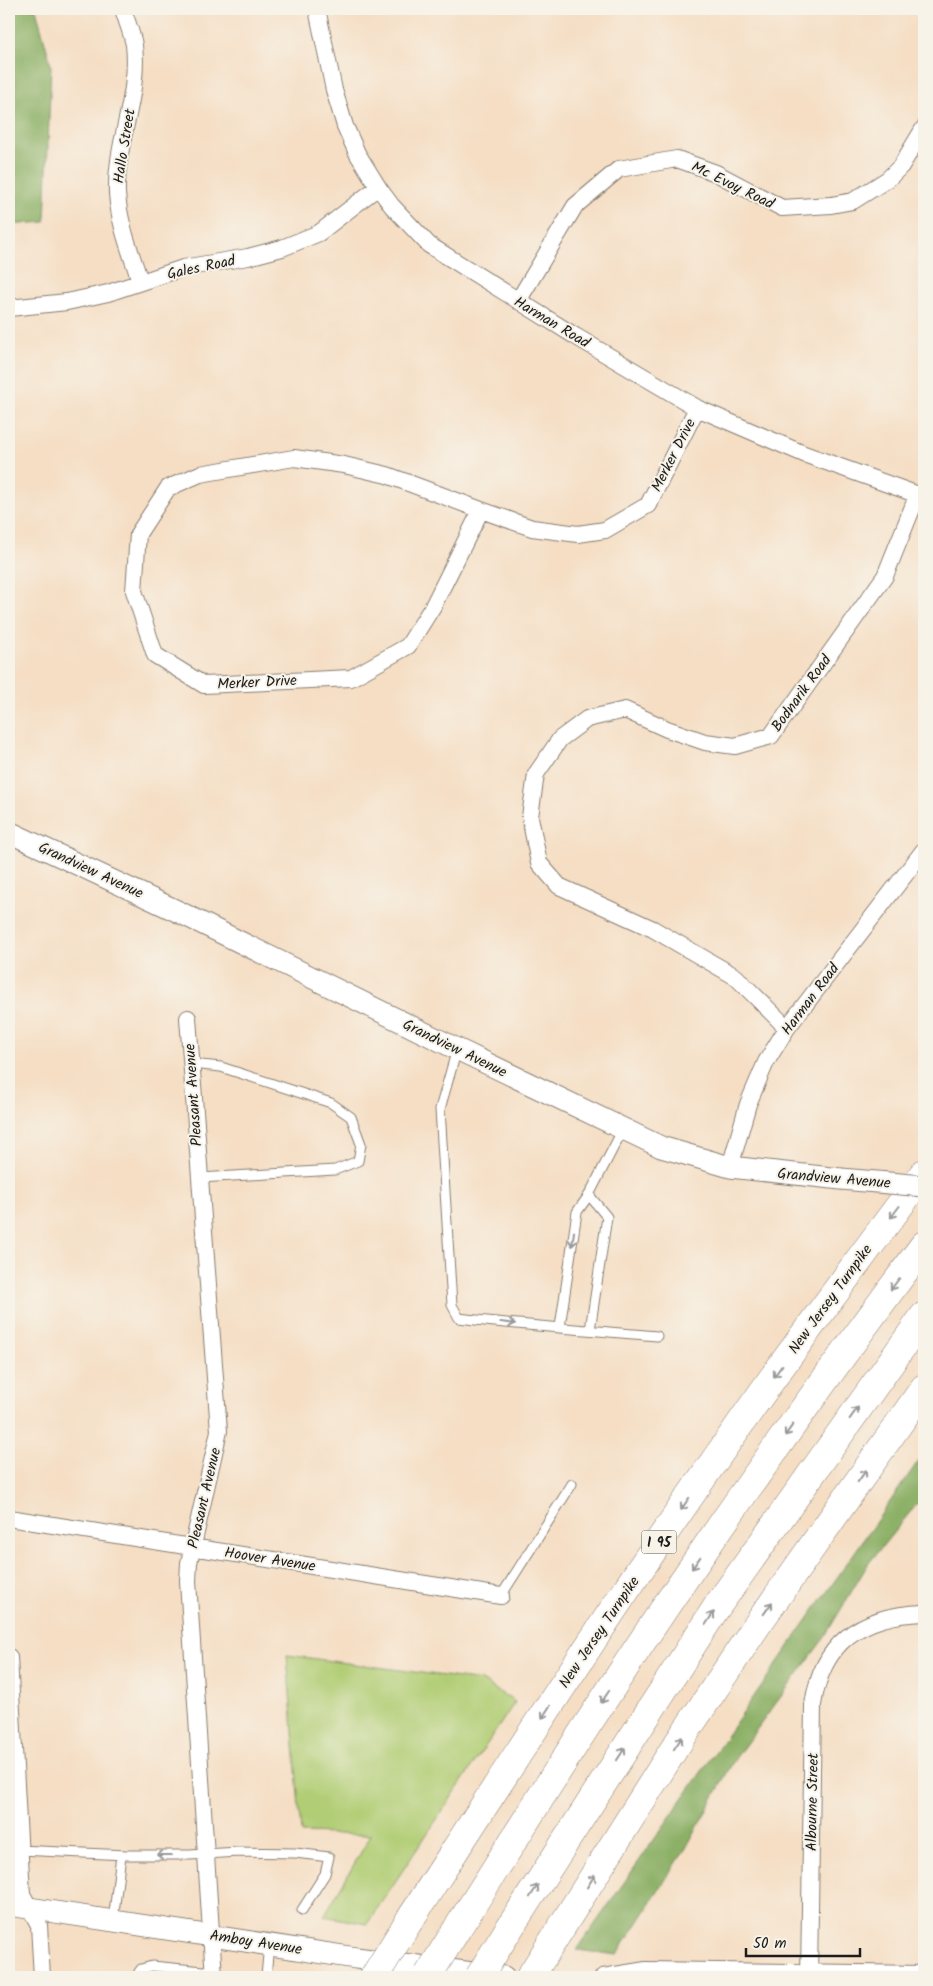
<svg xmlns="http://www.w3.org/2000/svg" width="933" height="1986" font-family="Kalam,sans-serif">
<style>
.green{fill:#b1cd74;stroke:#667448}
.forest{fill:#8cb066;stroke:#546641}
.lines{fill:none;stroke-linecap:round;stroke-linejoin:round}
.service-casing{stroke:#887d70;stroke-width:11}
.minor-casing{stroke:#887d70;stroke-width:18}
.tertiary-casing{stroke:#887d70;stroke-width:23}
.motorway-casing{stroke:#887d70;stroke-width:29}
.service{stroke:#fff;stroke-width:9}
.minor{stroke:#fff;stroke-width:16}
.tertiary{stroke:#fff;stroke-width:21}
.motorway{stroke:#fff;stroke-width:28}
.tertiary-bridge-casing{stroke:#887d70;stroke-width:23;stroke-linecap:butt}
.motorway-bridge-casing{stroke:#887d70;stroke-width:29;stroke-linecap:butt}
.tertiary-bridge{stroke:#fff;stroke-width:21}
.motorway-bridge{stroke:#fff;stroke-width:28}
.oneway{stroke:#999}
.labels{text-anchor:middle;stroke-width:4;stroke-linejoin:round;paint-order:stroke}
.shield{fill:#f7f3e8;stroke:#5e5c59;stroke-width:1}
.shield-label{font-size:14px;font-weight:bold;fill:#1c1c1c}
.street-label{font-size:15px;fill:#1c1c1c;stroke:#f7f3e8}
</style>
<rect width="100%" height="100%" fill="#f7f3e8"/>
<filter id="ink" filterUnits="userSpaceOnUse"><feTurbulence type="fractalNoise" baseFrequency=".02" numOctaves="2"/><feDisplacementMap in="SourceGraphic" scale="10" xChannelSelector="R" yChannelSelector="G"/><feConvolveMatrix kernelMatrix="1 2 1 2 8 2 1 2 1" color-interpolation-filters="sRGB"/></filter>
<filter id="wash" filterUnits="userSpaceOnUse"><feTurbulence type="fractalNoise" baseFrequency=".0096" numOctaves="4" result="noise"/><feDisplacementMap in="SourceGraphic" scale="20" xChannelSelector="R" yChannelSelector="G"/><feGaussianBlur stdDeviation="1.12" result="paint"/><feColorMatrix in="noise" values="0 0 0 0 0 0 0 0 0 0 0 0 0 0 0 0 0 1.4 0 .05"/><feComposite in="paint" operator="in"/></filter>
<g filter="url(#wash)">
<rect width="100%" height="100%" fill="#f5dec4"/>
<path class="green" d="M287,1655L482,1681L515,1702L367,1924L324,1916L371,1835L301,1833Z"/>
<path class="forest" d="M9,9H36L51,65L45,222L9,225Z
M924,1453V1495L868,1564L822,1641L734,1760L686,1848L617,1955L577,1950Z"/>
</g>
<g filter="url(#ink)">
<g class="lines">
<g class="service-casing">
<path id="service" d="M457,1049L440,1109L452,1305L459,1318C525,1326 591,1330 657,1336
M191,1064L221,1067L331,1103L351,1117L361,1144L358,1161L335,1170L200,1178
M589,1195L607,1217L590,1330
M560,1327L577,1212L589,1195L623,1129
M501,1596L572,1484
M19,1850L126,1855H190L238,1852L295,1853L329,1857L325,1874L302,1910
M113,1921L121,1855
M136,1977L141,1969L152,1966L214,1972
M266,1977L269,1944"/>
</g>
<g class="minor-casing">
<path id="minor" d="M123,9C126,20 132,33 134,45C140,96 115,143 117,193C119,224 131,253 140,281
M317,9L334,90L345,126L357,153L378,187L392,206L429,245L575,336L697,408L804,454L924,497
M518,301L575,206L619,169L677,159L716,173L782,208L831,205L853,201L888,179L901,166L924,128
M9,308L67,302L108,293L183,268L248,257L282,248L319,233L378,187
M294,458L344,465L387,475L481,510L433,606L408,646L351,678L204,685L155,655L134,591L138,534L168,488L200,474Z
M481,510L532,528L578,534L605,530L648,505L697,408
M188,1018L219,1431L189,1563L188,1581L214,1977
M787,1028L736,977L653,929L559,886L539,863L530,817L536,774L560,739L587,719L625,710L667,729L705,742L735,746L771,736L885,576L918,494
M730,1167L748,1104L766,1062L787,1028L924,850
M9,1518L501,1596
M9,1657L22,1894L39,1925L42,1977
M603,1977L646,1970L924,1974
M809,1977L813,1705C822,1641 862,1615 924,1613"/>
</g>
<g class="tertiary-casing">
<path id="tertiary" d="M9,832L179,912L457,1049L661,1147L730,1167L841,1179
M9,1905L356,1958L504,1977"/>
</g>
<g class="motorway-casing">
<path id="motorway" d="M409,1921C517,1755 624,1589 738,1427C798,1341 861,1257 924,1173
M457,1929C506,1853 553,1776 603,1701C704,1545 813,1394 924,1245
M507,1932L718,1605L924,1316
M530,1977L674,1749L755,1628L924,1388"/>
</g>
<use href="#service" class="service"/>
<use href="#minor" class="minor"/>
<use href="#tertiary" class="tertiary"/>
<use href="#motorway" class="motorway"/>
<g class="tertiary-bridge-casing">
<path id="tertiary-bridge" d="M841,1179L924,1186"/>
</g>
<g class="motorway-bridge-casing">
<path id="motorway-bridge" d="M374,1977L409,1921
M427,1977L457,1929
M479,1977L507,1932"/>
</g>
<use href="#tertiary-bridge" class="tertiary-bridge"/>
<use href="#motorway-bridge" class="motorway-bridge"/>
</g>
<defs><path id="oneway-shaft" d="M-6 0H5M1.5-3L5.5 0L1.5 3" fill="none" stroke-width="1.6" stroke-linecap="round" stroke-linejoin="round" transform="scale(1.25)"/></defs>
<g class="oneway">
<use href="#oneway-shaft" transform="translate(895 1212) rotate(127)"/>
<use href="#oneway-shaft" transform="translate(573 1239) rotate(98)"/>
<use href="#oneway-shaft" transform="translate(895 1284) rotate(127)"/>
<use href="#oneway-shaft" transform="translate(508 1323) rotate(7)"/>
<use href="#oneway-shaft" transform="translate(778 1371) rotate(126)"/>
<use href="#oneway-shaft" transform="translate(854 1413) rotate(-54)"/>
<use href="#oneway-shaft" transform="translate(789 1430) rotate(126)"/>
<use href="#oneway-shaft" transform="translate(862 1476) rotate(-55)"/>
<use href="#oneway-shaft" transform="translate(685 1504) rotate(124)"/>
<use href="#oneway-shaft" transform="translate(696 1563) rotate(125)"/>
<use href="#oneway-shaft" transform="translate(768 1608) rotate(-55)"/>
<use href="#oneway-shaft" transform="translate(710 1618) rotate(-57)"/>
<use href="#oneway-shaft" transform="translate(605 1697) rotate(124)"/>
<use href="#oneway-shaft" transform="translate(546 1712) rotate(123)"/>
<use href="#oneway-shaft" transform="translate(678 1743) rotate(-56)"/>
<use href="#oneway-shaft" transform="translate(621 1754) rotate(-57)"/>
<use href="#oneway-shaft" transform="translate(164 1855) rotate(180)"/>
<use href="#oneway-shaft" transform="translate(591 1881) rotate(-58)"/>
<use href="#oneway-shaft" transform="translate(534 1891) rotate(-57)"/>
</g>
</g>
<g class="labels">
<rect class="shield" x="641.5" y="1530.5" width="35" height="23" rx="4"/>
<g class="shield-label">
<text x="659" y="1547">I 95</text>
</g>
<g class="street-label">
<text transform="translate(124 146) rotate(-81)" y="5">Hallo Street</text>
<text transform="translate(733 185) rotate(26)" y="5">Mc Evoy Road</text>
<text transform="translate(201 267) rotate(-12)" y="5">Gales Road</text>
<text transform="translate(552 322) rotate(31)" y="5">Harman Road</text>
<text transform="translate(673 455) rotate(-63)" y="5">Merker Drive</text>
<text transform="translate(257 682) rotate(-3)" y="5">Merker Drive</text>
<text transform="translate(801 693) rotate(-54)" y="5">Bodnarik Road</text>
<text transform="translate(91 870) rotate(25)" y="5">Grandview Avenue</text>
<text transform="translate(810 999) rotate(-53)" y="5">Harman Road</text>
<text transform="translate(455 1048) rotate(26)" y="5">Grandview Avenue</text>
<text transform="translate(193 1095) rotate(-94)" y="5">Pleasant Avenue</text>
<text transform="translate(834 1178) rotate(5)" y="5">Grandview Avenue</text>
<text transform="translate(830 1299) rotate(-54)" y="5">New Jersey Turnpike</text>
<text transform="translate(204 1498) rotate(-77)" y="5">Pleasant Avenue</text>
<text transform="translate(270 1559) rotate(9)" y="5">Hoover Avenue</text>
<text transform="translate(599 1632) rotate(-56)" y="5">New Jersey Turnpike</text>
<text transform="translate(812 1802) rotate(-89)" y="5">Albourne Street</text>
<text transform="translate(256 1942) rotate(9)" y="5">Amboy Avenue</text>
</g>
</g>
<rect width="933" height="1986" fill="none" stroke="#f7f3e8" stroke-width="30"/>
<path d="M746 1948v8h114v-8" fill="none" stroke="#1c1c1c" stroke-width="2.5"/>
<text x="753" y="1948" font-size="15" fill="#1c1c1c" stroke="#f7f3e8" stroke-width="4" paint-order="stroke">50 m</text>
</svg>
